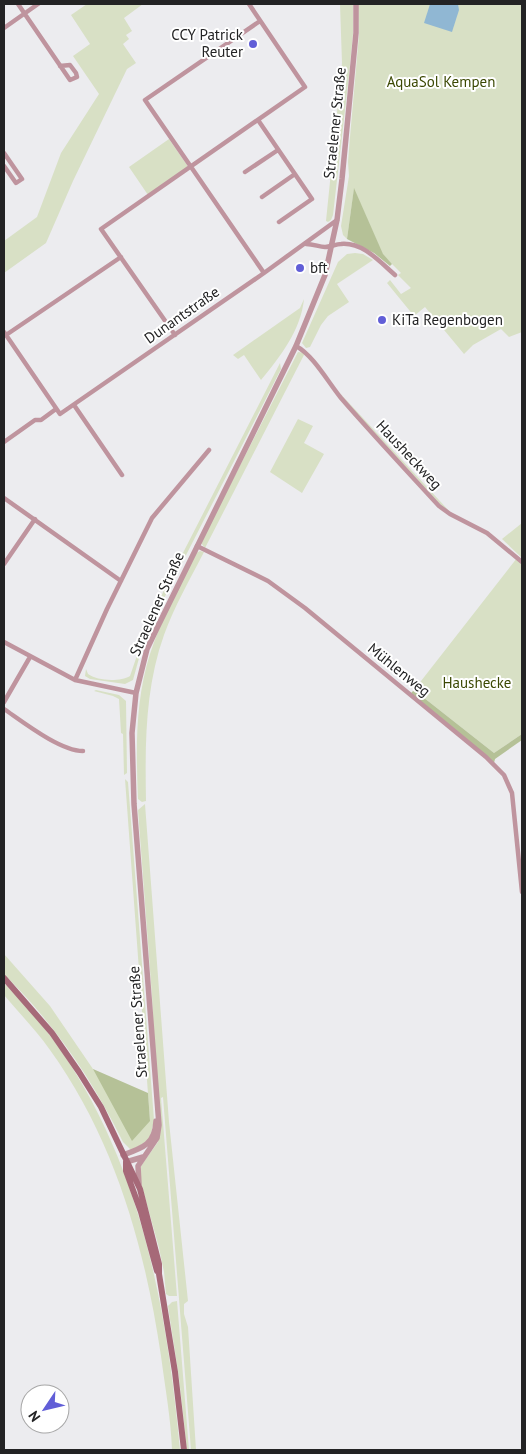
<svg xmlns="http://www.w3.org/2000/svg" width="526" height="1454" font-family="'PT Sans',sans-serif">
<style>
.green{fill:#d8e0c5}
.forest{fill:#b5c197}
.water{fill:#90b7d3}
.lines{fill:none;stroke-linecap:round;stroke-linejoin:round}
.minor{stroke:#bf949e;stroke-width:4.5}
.tertiary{stroke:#bf949e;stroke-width:5.5}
.secondary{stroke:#a66978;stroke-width:6}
.poi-dot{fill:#615ed7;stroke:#fff;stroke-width:2}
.labels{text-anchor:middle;stroke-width:4;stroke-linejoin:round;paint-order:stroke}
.poi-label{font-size:15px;fill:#232324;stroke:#fff;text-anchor:start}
.park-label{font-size:15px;fill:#3b4803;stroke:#fff}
.street-label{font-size:15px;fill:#232324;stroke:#fff}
</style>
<rect width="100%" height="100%" fill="#ececef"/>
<path class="green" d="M87,4H143L124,18L132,31L126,35L129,39L123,44L136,63L127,69L73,181L46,243L4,273V241L37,217L61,153L99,94L73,56L90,44L71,15Z
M340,4H353V34L349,75L333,215L331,220L328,222L326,221L342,63Z
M358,4H522V332L509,337L501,329L473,345L464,354L425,307L414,316L387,283L390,280L401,294L411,288L398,275L401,273L383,255L354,189L347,239L343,235L341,226L349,176L348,162L350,137L359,35Z
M169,139L187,165V168L148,195L129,167Z
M355,253L363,254L373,260L337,284L349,302L328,316L321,325L310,347L306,348L302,343L338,262L347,254Z
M304,299C301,330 280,357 261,380L244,355L238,359L233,355L300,308Z
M298,352L305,353L205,548L201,543L203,538Z
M280,363L281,369L157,612L141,651L133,680L125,684L90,679L85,676L86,669L88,674C97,681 120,682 130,676L143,638L164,590Z
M337,390L451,513L440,504L360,417Z
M298,419L313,426L304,443L324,454L302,493L270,472Z
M522,523V558L502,539Z
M200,551L204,552C190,579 174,607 164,635C145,688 145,745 146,801L142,802L138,799C136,750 135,701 150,654C161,619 180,586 196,553Z
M517,558L522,564V734L494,753L414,690Z
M96,690L119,695L126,701L127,773L124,775L123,734L121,733L119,699L113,696L94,691Z
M125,779L128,782L154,1120C150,1140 150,1141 131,1150L123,1142C91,1077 55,1025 4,974V954L50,1006L93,1069L150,1121Z
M145,804L169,1122L188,1301L184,1304V1314L188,1327L196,1450H191L163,1097L161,1098L177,1296H169L166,1294L164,1272L159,1248L140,1179L141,1166L158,1142L152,996L138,810Z
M4,983C24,1004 43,1025 60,1049C142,1168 167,1310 180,1450H172C171,1419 165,1387 161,1356C145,1248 115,1140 50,1050C36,1030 19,1013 4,995Z
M177,1301L189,1450H187L179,1378L168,1306L172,1302Z"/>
<path class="forest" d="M354,188L383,254L392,264L390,266L374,253L347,239Z
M414,690L494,753L522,734V740L495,759L494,763L411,693Z
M93,1069L148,1093L150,1121L132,1141Z"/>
<path class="water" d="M430,4H458L459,10L452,32L424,23Z"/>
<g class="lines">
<path class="minor" d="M18,4L70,80L77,77L76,73L70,65L60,66
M260,21L145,100L264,273
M4,28L38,4
M258,120L312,199L279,222
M4,153L22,179L16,183L4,166
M245,172L278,150
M262,197L295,174
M306,244C314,244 319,247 325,247C330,247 336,244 341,244C363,242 380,262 395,275
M4,332L60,414L264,273L337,220
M6,335L121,257
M175,335L101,229L305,87L249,4
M296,346C313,355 328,382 341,398C373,435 406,470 439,506L450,514L487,533L522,562
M74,405L122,475
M4,442L35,420H41L56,409
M4,498L121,581
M197,546L268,581L305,608L486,757L504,775L512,793L522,892
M4,564L35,519
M4,642L75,680L136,693
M75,680L107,609L152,518L209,450
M4,702L30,657
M4,709C23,722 60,751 83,751"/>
<path class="tertiary" d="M123,1155C143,1148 155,1144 156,1121
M126,1162L143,1157
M139,1184L138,1166L157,1138L159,1125L134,804L132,733L136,693L147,649L158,626L296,346L325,275L337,220L342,179L356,33V4"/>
<path class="secondary" d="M4,978L52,1033L79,1072L101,1107L140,1189L159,1264V1274L175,1372L184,1450
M126,1162V1171L141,1212L157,1271"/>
</g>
<g class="poi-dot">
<circle cx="253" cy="44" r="5"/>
<circle cx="300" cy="268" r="5"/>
<circle cx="382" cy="320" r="5"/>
</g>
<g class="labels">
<g class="poi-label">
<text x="243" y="40" text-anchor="end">CCY Patrick<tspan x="243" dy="17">Reuter</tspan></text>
<text x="310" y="273">bft</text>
<text x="392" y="325">KiTa Regenbogen</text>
</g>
<g class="park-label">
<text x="441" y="87">AquaSol Kempen</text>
<text x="477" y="688">Haushecke</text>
</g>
<g class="street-label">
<text transform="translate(335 123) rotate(-84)" y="5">Straelener Straße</text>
<text transform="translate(182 315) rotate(-35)" y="5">Dunantstraße</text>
<text transform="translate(409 455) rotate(47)" y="5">Hausheckweg</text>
<text transform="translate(157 604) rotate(-66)" y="5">Straelener Straße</text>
<text transform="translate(399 670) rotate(39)" y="5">Mühlenweg</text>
<text transform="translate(138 1022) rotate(-94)" y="5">Straelener Straße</text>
</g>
</g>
<rect width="526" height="1454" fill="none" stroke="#232324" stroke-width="10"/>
<g transform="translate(45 1409) rotate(235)"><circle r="24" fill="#ffffff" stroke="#a7a7a7"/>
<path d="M0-4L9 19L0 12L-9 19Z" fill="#615ed7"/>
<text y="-8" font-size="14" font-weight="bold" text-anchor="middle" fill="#232324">N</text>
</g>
</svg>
